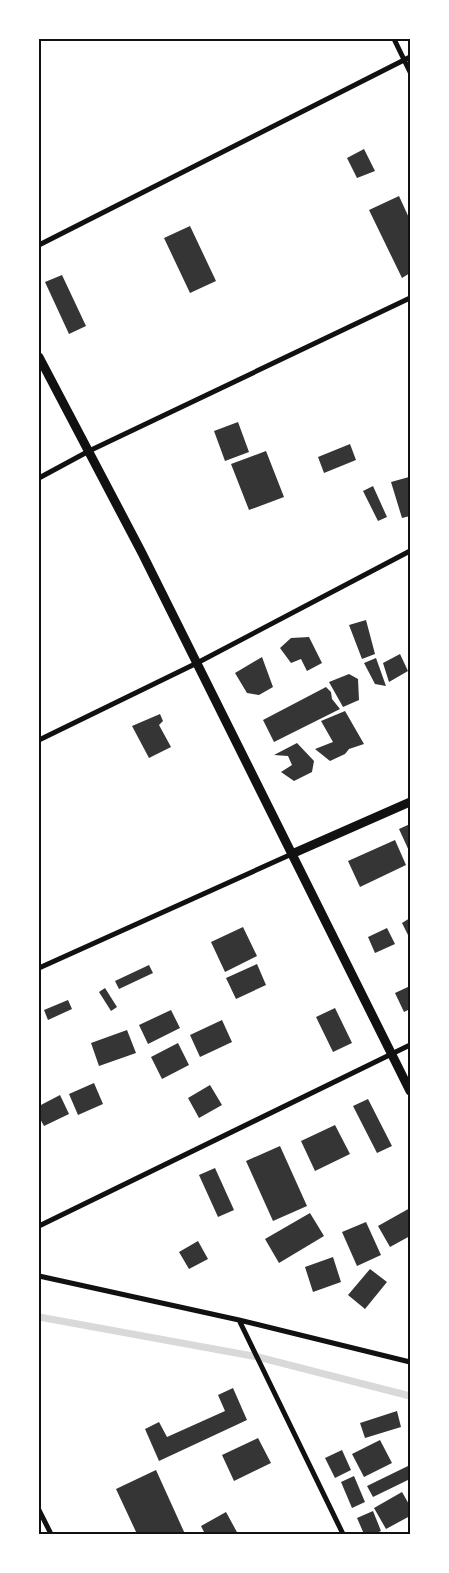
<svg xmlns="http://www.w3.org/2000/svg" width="449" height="1573" font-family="'Alegreya Sans',sans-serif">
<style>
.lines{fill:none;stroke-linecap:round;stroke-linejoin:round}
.stream{stroke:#d9d9d9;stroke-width:7}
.building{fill:#353535}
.minor{stroke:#111;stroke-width:5}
.tertiary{stroke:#111;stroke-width:9}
.neatline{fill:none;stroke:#111;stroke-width:2}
</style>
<rect width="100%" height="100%" fill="#fff"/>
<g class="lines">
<path class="stream" d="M39,1317L258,1357L410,1396"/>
</g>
<path class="building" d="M364,149L375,171L357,178L347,158Z
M399,196L410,220V273L402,278L369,210Z
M190,226L216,281L190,293L164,238Z
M62,275L86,326L69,334L45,282Z
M238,422L249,452L225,461L214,431Z
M350,444L356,460L324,473L318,457Z
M266,451L284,497L249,510L231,464Z
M409,477L410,516L402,518L391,482Z
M373,486L387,517L378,521L363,491Z
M366,620L375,654L362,659L349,625Z
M309,637L322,663L307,671L301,659L291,663L280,648L291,638Z
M400,654L408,671L389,682L383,663Z
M262,657L273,687L259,695L247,693L235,673Z
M376,658L386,686L375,684L364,663Z
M349,674L358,679L359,700L343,707L329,682Z
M326,687L331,692L332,699L340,709L274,742L263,720Z
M345,711L364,744L349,749L345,754L330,761L315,749L333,742L321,721Z
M160,714L163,721L159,725L171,747L149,758L132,726Z
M297,743L314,761L312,772L294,781L281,772L292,765L288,756L274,755Z
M410,824V853L399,829Z
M395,840L406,865L360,887L348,861Z
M410,918V939L402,923Z
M243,927L257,956L225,972L211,942Z
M387,928L395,944L375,953L368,937Z
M257,964L266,985L236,999L226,978Z
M149,965L153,973L119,989L115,981Z
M410,986V1009L404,1012L395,993Z
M105,988L117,1007L111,1011L99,992Z
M68,1000L72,1009L48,1020L44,1010Z
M335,1008L352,1043L333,1052L316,1017Z
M171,1010L180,1028L148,1044L139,1025Z
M222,1020L232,1042L200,1057L190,1035Z
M127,1030L136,1053L99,1066L91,1043Z
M178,1043L189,1065L162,1079L151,1057Z
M94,1083L103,1104L78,1115L69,1094Z
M210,1085L222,1105L199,1118L188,1098Z
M60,1095L69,1114L44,1126L39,1117V1106Z
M368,1099L392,1146L377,1153L353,1106Z
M335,1125L350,1154L315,1171L301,1141Z
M280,1146L307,1206L273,1221L246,1161Z
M215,1168L234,1210L218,1217L199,1175Z
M410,1208V1236L390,1247L378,1226Z
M310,1213L324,1236L279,1263L265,1239Z
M366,1222L381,1255L357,1266L342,1232Z
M198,1241L208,1259L189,1269L179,1252Z
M333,1257L341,1282L313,1292L305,1267Z
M370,1269L387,1282L365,1309L348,1295Z
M233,1388L247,1420L159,1461L145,1429L159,1422L167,1437L225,1411L218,1395Z
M397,1411L401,1427L365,1438L360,1423Z
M258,1438L271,1463L234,1481L222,1455Z
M380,1440L392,1463L364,1477L352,1454Z
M342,1450L351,1470L335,1478L325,1458Z
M410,1465V1479L373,1497L367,1486Z
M156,1470L185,1534H137L116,1489Z
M354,1476L365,1502L352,1508L341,1482Z
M402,1492L410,1506V1516L386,1529L374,1508Z
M373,1511L381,1531L374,1534H364L357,1518Z
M226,1512L238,1534H205L201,1526Z"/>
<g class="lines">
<path class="minor" d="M394,39L410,72
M39,245L410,57
M39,478L89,451L410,298
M39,740L197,663L410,551
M39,968L294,853
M39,1226L410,1045
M39,1276L239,1320L410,1362
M239,1320L343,1534
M39,1510L51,1534"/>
<path class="tertiary" d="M39,357L142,553L410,1091
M294,853L410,802"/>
</g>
<rect width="449" height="1573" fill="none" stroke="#ffffff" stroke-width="80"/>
<rect x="40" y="40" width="369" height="1493" class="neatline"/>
</svg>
